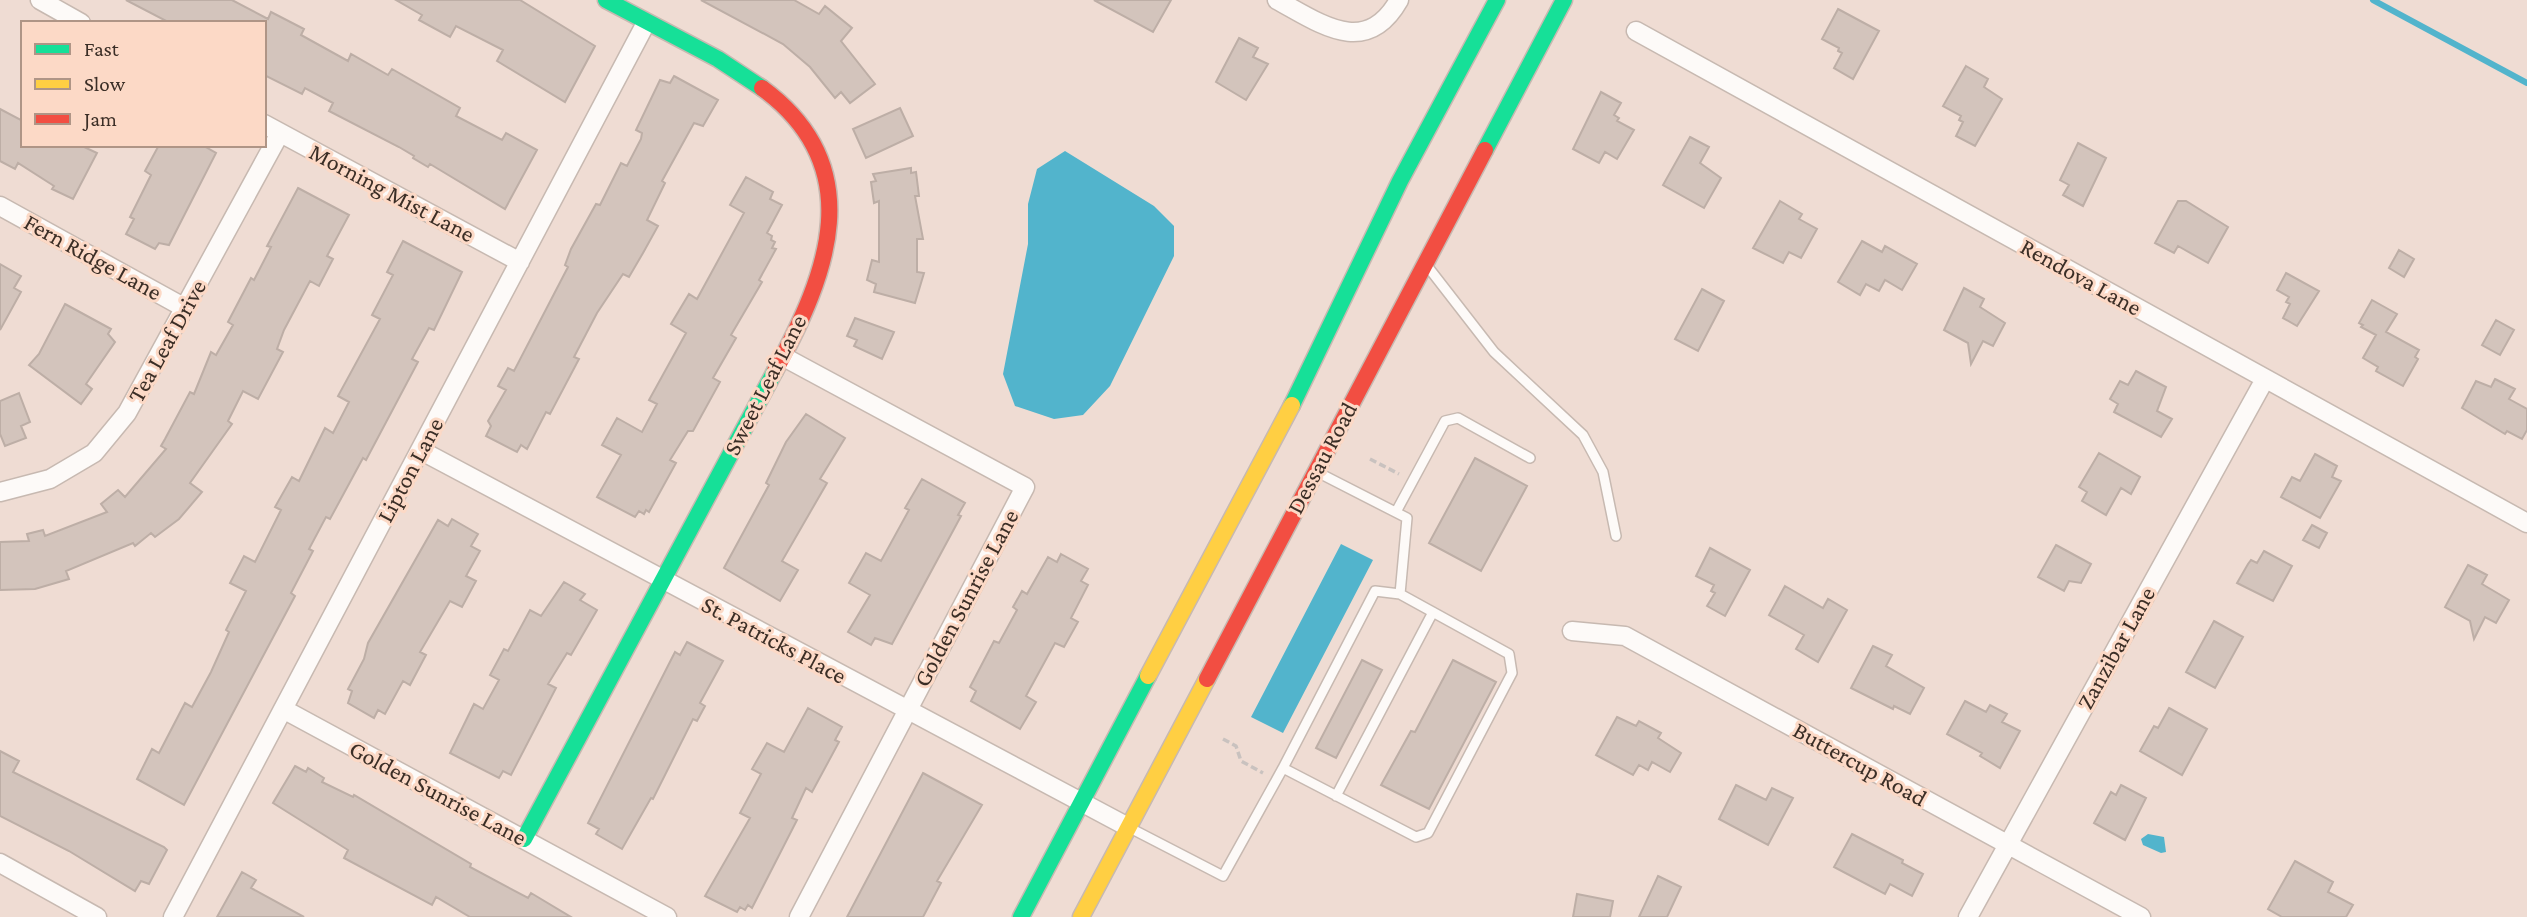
<svg xmlns="http://www.w3.org/2000/svg" width="2527" height="917" font-family="'Crimson Pro',serif">
<style>
.water{fill:#52b4cc}
.lines{fill:none;stroke-linecap:round;stroke-linejoin:round}
.stream{stroke:#52b4cc;stroke-width:6}
.building{fill:#d3c4bc;stroke:#bdaea6;stroke-width:2}
.lane-casing{stroke:#c7b9b1;stroke-width:12}
.street-casing{stroke:#c7b9b1;stroke-width:21}
.fast-casing{stroke:#c7b9b1;stroke-width:19}
.slow-casing{stroke:#c7b9b1;stroke-width:19}
.jam-casing{stroke:#c7b9b1;stroke-width:19}
.path{stroke:#c9c2bf;stroke-width:3.5;stroke-dasharray:7 3.5;stroke-linecap:butt}
.lane{stroke:#fdfaf8;stroke-width:9}
.street{stroke:#fdfaf8;stroke-width:18}
.fast{stroke:#16e098;stroke-width:16}
.slow{stroke:#ffcf43;stroke-width:16}
.jam{stroke:#f24e42;stroke-width:16}
.labels{text-anchor:middle;stroke-width:6;stroke-linejoin:round;paint-order:stroke}
.street-label{font-size:24px;fill:#3b2e26;stroke:#fcd9c6}
</style>
<rect width="100%" height="100%" fill="#efdcd3"/>
<path class="water" d="M1065,151L1154,206L1174,226V256L1110,386L1083,415L1054,419L1015,406L1003,374L1028,244V204L1037,169Z
M1341,544L1373,560L1283,733L1251,717Z
M2148,834L2164,837L2166,852L2161,853L2143,845L2141,839Z"/>
<g class="lines">
<path class="stream" d="M2373,0L2527,83"/>
</g>
<path class="building" d="M126,0H232L268,19L271,12L304,29L301,35L348,61L351,54L388,75L392,69L460,108L456,116L502,140L506,133L537,150L505,209L430,164L428,167L413,158L414,156L399,147L329,111L333,103L305,88L302,94L264,75L266,23H170Z
M396,0H520L595,46L565,102L497,61L503,50L456,26L450,37L419,20L422,15Z
M701,0H794L819,14L825,6L852,28L841,41L875,84L850,103L841,92L835,98L810,67L783,44Z
M1094,0H1171L1153,32Z
M1838,9L1879,31L1853,79L1834,68L1842,53L1838,51L1839,48L1822,39Z
M1239,38L1258,48L1253,57L1268,64L1246,100L1216,82Z
M1966,66L1988,79L1984,87L2002,99L1975,146L1956,136L1963,122L1959,120L1961,116L1943,106Z
M674,76L718,100L703,126L694,123L662,181L665,183L647,220L658,226L643,253L629,277L623,274L597,313L574,357L579,359L550,414L546,412L527,449L521,445L517,452L486,436L491,426L488,421L506,390L498,386L508,368L514,371L568,267L565,265L571,249L596,204L600,205L621,163L627,166L641,139L642,133L636,130L660,80L670,83Z
M1601,92L1621,103L1614,115L1619,118L1617,121L1634,130L1617,159L1605,152L1599,163L1573,149Z
M900,108L913,136L866,158L853,129Z
M0,109L23,121V145H80L97,153L73,199L52,189L54,186L18,163L15,169L0,161Z
M1690,137L1709,147L1700,163L1721,178L1704,208L1663,185Z
M2078,143L2106,158L2083,206L2063,195L2069,185L2060,180Z
M159,145H202L216,153L169,245L159,243L155,249L126,234L134,219L130,217L151,175L145,171Z
M911,168V173L916,172L919,196H915L923,239H917V272L924,273L915,303L874,292L876,284L867,280L872,260L879,262V201L874,203L871,182L876,181L873,174Z
M746,177L773,192L770,199L782,205L767,233L772,236L771,240L775,242L772,248L776,249L759,280L762,282L731,335L736,338L713,378L720,382L693,431H688L670,460L676,463L649,512L646,510L644,514L639,511L635,517L597,497L621,455L602,445L617,418L642,432L657,404L649,400L686,333L671,324L689,294L697,299L744,213L730,205Z
M298,188L349,215L327,256L333,259L319,286L310,281L284,330L277,349L283,352L258,399L243,391L228,421L232,424L190,483L202,492L179,519L155,537L151,533L135,546L133,543L66,571L69,579L35,589L0,590V542L29,541L27,534L43,530L45,536L107,512L101,504L118,490L125,497L166,449L161,446L165,439L190,392L194,394L211,352L216,355L233,325L228,322L251,278L254,280L271,247L267,246Z
M1780,201L1802,214L1799,219L1817,229L1801,258L1789,252L1783,263L1753,248Z
M2178,201H2186L2228,227L2208,263L2178,246L2174,253L2155,243Z
M403,241L462,272L434,330L429,328L412,359L418,362L366,460L363,458L330,519L326,517L309,549L313,551L291,593L295,596L184,805L137,779L152,749L159,753L185,703L192,707L211,672L229,632L226,630L246,591L230,583L244,556L255,562L281,510L275,507L292,477L299,481L325,428L333,433L349,402L338,396L380,319L372,315L393,275L387,272Z
M1862,241L1882,252L1885,246L1917,264L1902,290L1885,280L1879,291L1866,284L1860,295L1838,282Z
M2399,250L2414,259L2404,277L2389,268Z
M0,264L21,276L14,288L21,292L0,330Z
M2286,273L2319,291L2297,326L2283,318L2290,304L2286,302L2289,297L2277,290Z
M1964,288L1984,299L1980,307L2005,323L1993,346L1983,341L1971,364L1968,343L1944,330Z
M1702,289L1724,301L1698,351L1675,339Z
M2372,300L2397,314L2386,332L2419,350L2415,357L2418,359L2403,386L2376,371L2378,367L2363,358L2376,335L2361,327L2363,325L2359,323Z
M65,304L111,329L108,334L115,342L86,384L92,389L81,404L29,365L39,354Z
M855,318L894,332L882,359L854,346L857,340L847,336Z
M2496,320L2514,330L2500,355L2482,345Z
M2136,371L2166,387L2157,411L2172,419L2161,437L2114,412L2118,404L2110,399L2120,381L2128,385Z
M2495,379L2515,389L2509,399L2527,409V430L2522,439L2507,431L2505,434L2462,408L2476,381L2491,387Z
M19,393L30,422L21,426L26,438L5,446L0,434V401Z
M806,414L845,438L820,479L827,483L782,561L798,570L780,601L724,568L769,485L766,483L786,442Z
M2099,453L2140,477L2131,494L2121,488L2106,515L2082,501L2087,492L2079,487Z
M2315,454L2337,466L2332,477L2341,481L2320,518L2281,497L2292,477L2300,481Z
M1475,458L1527,486L1481,571L1429,543Z
M922,479L965,503L958,515L961,516L892,644L875,638L871,645L848,632L870,595L849,583L866,553L881,561L909,510L905,508Z
M452,519L478,534L471,546L480,551L466,576L476,581L462,607L450,601L420,652L426,655L410,685L403,681L385,714L378,710L374,718L348,703L352,691L348,689L364,659L368,643L438,520L448,526Z
M2312,525L2327,533L2319,548L2303,540Z
M2056,545L2091,564L2081,583L2069,581L2064,591L2038,577Z
M1710,548L1750,570L1725,616L1707,606L1715,593L1711,591L1714,585L1696,576Z
M2264,551L2292,566L2273,601L2237,583L2248,564L2251,560L2257,563Z
M1061,554L1088,569L1081,581L1088,585L1071,618L1078,622L1064,647L1055,643L1026,696L1036,702L1020,729L971,701L976,691L970,687L994,641L999,643L1017,610L1013,607L1022,591L1027,594L1048,557L1057,562Z
M2468,565L2487,575L2482,584L2509,600L2496,623L2485,617L2474,639L2470,621L2445,607Z
M564,582L585,594L580,600L597,610L571,655L567,653L548,684L556,688L511,775L503,771L499,778L450,753L474,704L483,709L499,680L490,675L504,649L508,651L530,610L541,616Z
M1785,586L1823,608L1828,599L1847,610L1818,662L1796,649L1804,635L1769,615Z
M2214,621L2243,637L2215,688L2186,672Z
M687,642L723,661L700,703L705,706L697,721L693,719L653,799L651,798L622,849L596,834L599,829L588,823L675,652L680,655Z
M1873,646L1892,655L1886,666L1924,688L1910,714L1894,706L1893,709L1851,688Z
M1362,660L1382,670L1336,758L1316,748Z
M1453,660L1496,682L1429,809L1381,785L1411,731L1415,732Z
M1965,701L1986,712L1990,705L2007,714L2002,722L2020,731L2000,768L1980,756L1982,753L1947,734Z
M808,708L842,727L835,740L839,742L812,792L806,788L792,818L797,820L752,908L748,905L745,910L740,907L737,912L705,896L750,818L740,813L761,774L752,769L767,743L784,752Z
M2169,708L2207,729L2182,775L2140,751L2154,726L2158,728Z
M1617,717L1636,726L1639,721L1661,733L1658,738L1681,753L1670,772L1652,762L1648,770L1639,765L1633,775L1596,755Z
M0,751L19,761L13,772L164,847L167,850L149,884L141,881L135,891L69,851L0,816Z
M295,766L306,772L308,768L324,778L322,782L353,797L354,795L471,864L470,867L528,898L531,893L571,917H470L436,897L432,905L344,858L348,850L273,803Z
M923,773L982,805L937,881L941,883L923,917H847Z
M1736,785L1766,800L1772,788L1793,798L1768,845L1719,819Z
M2121,785L2146,798L2125,840L2094,823L2111,792L2116,795Z
M1852,834L1903,860L1902,863L1923,874L1912,896L1890,884L1885,894L1834,867Z
M2295,861L2333,882L2328,892L2353,905L2346,917H2282L2268,909Z
M242,872L256,880L251,888L304,917H217Z
M1658,876L1681,887L1667,917H1639Z
M1577,894L1613,901L1610,917H1573Z"/>
<g class="lines">
<g class="lane-casing">
<path id="lane" d="M1428,267L1494,352L1583,435L1603,472L1616,536
M1396,512L1445,421L1458,418L1530,458
M1283,768L1375,591L1400,594
M1336,796L1433,612
M1132,829L1223,876L1283,768L1416,837L1428,833L1512,673L1509,654L1400,594L1407,518L1319,473"/>
</g>
<g class="street-casing">
<path id="street" d="M40,0L81,23
M1277,0C1321,24 1366,58 1399,0
M1636,31L2527,523
M264,124L520,262
M0,206L185,308
M782,356L1025,487L799,917
M420,450L1128,827
M0,492L50,479L94,453L127,413L280,133
M1572,631L1625,636L2141,917
M283,709L667,917
M0,863L97,917
M173,917L646,23
M1968,917L2265,379"/>
</g>
<g class="fast-casing">
<path id="fast" d="M606,0L718,59L762,88
M1485,150L1564,0
M1292,405L1400,181L1497,0
M524,839L775,371
M1021,917L1148,676"/>
</g>
<g class="slow-casing">
<path id="slow" d="M1148,676L1292,405
M1081,917L1207,679"/>
</g>
<g class="jam-casing">
<path id="jam" d="M762,88C870,167 828,274 775,371
M1207,679L1485,150"/>
</g>
<path class="path" d="M1370,459L1399,474
M1223,739L1236,746L1241,761L1263,773"/>
<use href="#lane" class="lane"/>
<use href="#street" class="street"/>
<use href="#fast" class="fast"/>
<use href="#slow" class="slow"/>
<use href="#jam" class="jam"/>
</g>
<g class="labels">
<g class="street-label">
<text transform="translate(392 193) rotate(28)" y="8">Morning Mist Lane</text>
<text transform="translate(93 257) rotate(29)" y="8">Fern Ridge Lane</text>
<text transform="translate(2081 277) rotate(29)" y="8">Rendova Lane</text>
<text transform="translate(167 341) rotate(-61)" y="8">Tea Leaf Drive</text>
<text transform="translate(765 385) rotate(-63)" y="8">Sweet Leaf Lane</text>
<text transform="translate(1322 458) rotate(-62)" y="8">Dessau Road</text>
<text transform="translate(410 470) rotate(-62)" y="8">Lipton Lane</text>
<text transform="translate(966 598) rotate(-62)" y="8">Golden Sunrise Lane</text>
<text transform="translate(774 640) rotate(28)" y="8">St. Patricks Place</text>
<text transform="translate(2116 648) rotate(-61)" y="8">Zanzibar Lane</text>
<text transform="translate(1860 764) rotate(29)" y="8">Buttercup Road</text>
<text transform="translate(438 793) rotate(28)" y="8">Golden Sunrise Lane</text>
</g>
</g>
<rect x="21" y="21" width="245" height="126" fill="#fcd9c6" stroke="#af9586" stroke-width="2"/>
<rect x="35" y="44" width="35" height="10" fill="#16e098" stroke="#af9586" stroke-width="2"/>
<text x="84" y="56" font-size="21" fill="#3b2e26">Fast</text>
<rect x="35" y="79" width="35" height="10" fill="#ffcf43" stroke="#af9586" stroke-width="2"/>
<text x="84" y="91" font-size="21" fill="#3b2e26">Slow</text>
<rect x="35" y="114" width="35" height="10" fill="#f24e42" stroke="#af9586" stroke-width="2"/>
<text x="84" y="126" font-size="21" fill="#3b2e26">Jam</text>
</svg>
